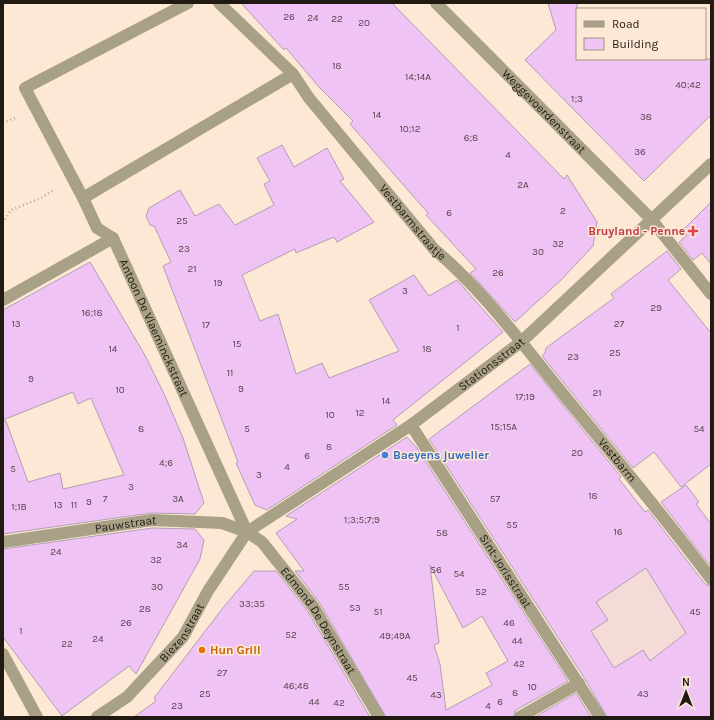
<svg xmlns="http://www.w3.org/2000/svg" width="714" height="720" font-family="Karla,sans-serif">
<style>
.education{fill:#f5dbd7}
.building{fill:#f0c3f5;stroke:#b19fb3;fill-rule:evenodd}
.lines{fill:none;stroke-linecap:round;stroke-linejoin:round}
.path{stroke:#b9a99a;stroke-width:2.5;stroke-dasharray:1 3;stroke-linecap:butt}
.lane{stroke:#a8a186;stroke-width:12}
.street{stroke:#a8a186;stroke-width:12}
.health-dot{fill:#e0444e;stroke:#fce8d5;stroke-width:1.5}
.shop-dot{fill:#3f7fe0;stroke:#fce8d5;stroke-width:1.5}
.food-dot{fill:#e8710a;stroke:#fce8d5;stroke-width:1.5}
.labels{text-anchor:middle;stroke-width:3;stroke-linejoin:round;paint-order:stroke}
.number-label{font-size:10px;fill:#55444c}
.street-label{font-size:12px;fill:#211a13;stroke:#fce8d5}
.health-label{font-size:12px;font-weight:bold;fill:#be3a42;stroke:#fce8d5;text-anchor:end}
.shop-label{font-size:12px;font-weight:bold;fill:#366cbe;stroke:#fce8d5;text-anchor:start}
.food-label{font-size:12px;font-weight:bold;fill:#c56008;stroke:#fce8d5;text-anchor:start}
</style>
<rect width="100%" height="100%" fill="#fce8d5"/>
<path class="education" d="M655,525L711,717L603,702L537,599Z"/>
<path class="building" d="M241,3H392L564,179L567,175L597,222L593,246L561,280L515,322L470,273L476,269L426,215L428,213L350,124L353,121L318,86L286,48L284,50Z
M548,3H577V59H711V115L644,181L525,60L556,30Z
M282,145L294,167L327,148L344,179L340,181L374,222L337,242L334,237L296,253L295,249L242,275L260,321L278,314L296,374L322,363L329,378L399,351L369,300L414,275L429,296L457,280L503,332L393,420L397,425L267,510L255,505L236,463L238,462L163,266L171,262L154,226L150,225L146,216L149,208L180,190L195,216L219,204L235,225L274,205L264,184L270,181L257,158Z
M711,202V264L702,253L693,260L679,242L687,235L683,230Z
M667,251L681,269L668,280L711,333V464L681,487L654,452L633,468L542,356L545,353L546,348L614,298L611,294Z
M90,262L146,357L165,396L183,438L204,503L195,514L151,513L3,534V421H6L28,482L60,473L63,489L124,475L91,398L78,404L73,392L3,420V310Z
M530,364L621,477L619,479L645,512L648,510L705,584L711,586V717H607L585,679L429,439ZM646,568L686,633L650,661L643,650L614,668L591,631L608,620L596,602Z
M407,437L417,448L568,681L516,710L513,717H386L319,602L295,571H304L276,533L297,519L286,516ZM430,565L463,628L482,616L508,661L486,673L492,685L446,710L440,664L434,645L439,643Z
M686,485L699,502L696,504L711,524V567L661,502Z
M152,528L195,529L204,540L200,559L136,674L129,666L62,716L3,637V549Z
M254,571H276L307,610L370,717H134L156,701L154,698L222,609Z
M576,693L591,717H535Z"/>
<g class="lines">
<path class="path" d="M3,123L17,117
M3,223L11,210L41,198L55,189"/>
<path class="lane" d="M219,3L293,74L309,98
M83,198L293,74
M113,238L97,228L83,198L25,88L188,3"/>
<g class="street">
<path id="s1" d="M436,3L651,219L711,294"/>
<path id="s2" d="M309,98L434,249C483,290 523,345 563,394C613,455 664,516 711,579"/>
<path id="s3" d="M3,300L113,238L247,532"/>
<path id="s4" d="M411,425L600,717"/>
<path id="s5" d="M3,542L152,520L222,523L247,532L262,542L313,606L379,717"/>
<path d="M3,654L37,717"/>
<path id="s6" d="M97,717L127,697L183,637L208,591L247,532L411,425L521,342L711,164"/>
<path d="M520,717L579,683"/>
</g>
</g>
<path class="health-dot" d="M691 225h4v4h4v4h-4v4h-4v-4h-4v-4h4z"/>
<circle class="shop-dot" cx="385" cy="455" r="4"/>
<circle class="food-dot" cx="202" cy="650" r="4"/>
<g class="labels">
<g class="number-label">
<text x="289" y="20">26</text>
<text x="313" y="21">24</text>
<text x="337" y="22">22</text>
<text x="364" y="26">20</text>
<text x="337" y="69">18</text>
<text x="418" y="80">14;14A</text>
<text x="688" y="88">40;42</text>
<text x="577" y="102">1;3</text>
<text x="377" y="118">14</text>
<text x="646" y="120">38</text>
<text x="410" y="132">10;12</text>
<text x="471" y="141">6;8</text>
<text x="640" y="155">36</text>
<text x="508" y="158">4</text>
<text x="523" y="188">2A</text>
<text x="563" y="214">2</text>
<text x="449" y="216">6</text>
<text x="182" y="224">25</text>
<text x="558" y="247">32</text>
<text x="184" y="252">23</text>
<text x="538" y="255">30</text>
<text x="192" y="272">21</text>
<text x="498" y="276">26</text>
<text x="218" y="286">19</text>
<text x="405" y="294">3</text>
<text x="656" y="311">29</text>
<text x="92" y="316">16;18</text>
<text x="16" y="327">13</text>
<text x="619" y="327">27</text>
<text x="206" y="328">17</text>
<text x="458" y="331">1</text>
<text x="237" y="347">15</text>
<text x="113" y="352">14</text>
<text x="427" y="352">18</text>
<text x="615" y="356">25</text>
<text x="573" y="360">23</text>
<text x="230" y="376">11</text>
<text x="31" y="382">9</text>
<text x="241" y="392">9</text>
<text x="120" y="393">10</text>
<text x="597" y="396">21</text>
<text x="525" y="400">17;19</text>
<text x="386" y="404">14</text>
<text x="360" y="416">12</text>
<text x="330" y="418">10</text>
<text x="504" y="430">15;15A</text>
<text x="141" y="432">8</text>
<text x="247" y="432">5</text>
<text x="699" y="432">54</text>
<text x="329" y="450">8</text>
<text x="577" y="456">20</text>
<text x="307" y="459">6</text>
<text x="166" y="466">4;6</text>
<text x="287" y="470">4</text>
<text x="13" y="472">5</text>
<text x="259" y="478">3</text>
<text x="131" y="490">3</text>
<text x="593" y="499">18</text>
<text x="105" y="502">7</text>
<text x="178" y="502">3A</text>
<text x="495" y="502">57</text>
<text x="89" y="505">9</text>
<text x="58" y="508">13</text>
<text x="74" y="508">11</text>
<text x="19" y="510">1;1B</text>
<text x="362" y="523">1;3;5;7;9</text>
<text x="512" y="528">55</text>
<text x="618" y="535">16</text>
<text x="442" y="536">58</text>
<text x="182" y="548">34</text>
<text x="56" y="555">24</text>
<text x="156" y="563">32</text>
<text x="436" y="573">56</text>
<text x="459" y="577">54</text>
<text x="157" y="590">30</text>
<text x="344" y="590">55</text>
<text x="481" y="595">52</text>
<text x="252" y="607">33;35</text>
<text x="355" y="611">53</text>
<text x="145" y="612">28</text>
<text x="378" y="615">51</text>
<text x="695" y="615">45</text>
<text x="126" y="626">26</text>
<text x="509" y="626">46</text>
<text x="21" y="634">1</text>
<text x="291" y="638">52</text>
<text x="395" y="639">49;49A</text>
<text x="98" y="642">24</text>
<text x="517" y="644">44</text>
<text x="67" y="647">22</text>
<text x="519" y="667">42</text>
<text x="222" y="676">27</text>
<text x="412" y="681">45</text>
<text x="296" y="689">46;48</text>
<text x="532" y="690">10</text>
<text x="515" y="696">8</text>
<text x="205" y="697">25</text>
<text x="643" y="697">43</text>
<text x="436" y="698">43</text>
<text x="314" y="705">44</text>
<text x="500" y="705">6</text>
<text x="339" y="706">42</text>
<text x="177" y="709">23</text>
<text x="488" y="709">4</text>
</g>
<g class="street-label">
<text dy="4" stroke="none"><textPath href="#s1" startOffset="153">Weggevoerdenstraat</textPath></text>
<text dy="4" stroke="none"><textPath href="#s2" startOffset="162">Vestbarmstraatje</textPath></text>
<text dy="4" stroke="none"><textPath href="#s3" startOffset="225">Antoon De Vlaeminckstraat</textPath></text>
<text dy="4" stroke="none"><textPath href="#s6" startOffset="538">Stationsstraat</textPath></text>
<text dy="4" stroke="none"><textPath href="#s2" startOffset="476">Vestbarm</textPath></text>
<text dy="4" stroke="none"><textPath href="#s5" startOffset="124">Pauwstraat</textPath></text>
<text dy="4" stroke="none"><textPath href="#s4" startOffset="174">Sint-Jorisstraat</textPath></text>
<text dy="4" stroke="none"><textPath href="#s5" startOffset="362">Edmond De Deynstraat</textPath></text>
<text dy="4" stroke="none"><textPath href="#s6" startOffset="121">Biezenstraat</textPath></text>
</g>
<g class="health-label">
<text x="685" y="235">Bruyland - Penne</text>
</g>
<g class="shop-label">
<text x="393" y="459">Baeyens juwelier</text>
</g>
<g class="food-label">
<text x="210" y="654">Hun Grill</text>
</g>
</g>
<rect width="714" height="720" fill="none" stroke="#211a13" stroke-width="8"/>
<rect x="576" y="8" width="130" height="52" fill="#fce8d5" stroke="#a49687"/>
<rect x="584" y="21" width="20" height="6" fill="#a8a186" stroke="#a49687"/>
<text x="612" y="28" font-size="12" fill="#211a13">Road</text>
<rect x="584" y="38" width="20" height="12" fill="#f0c3f5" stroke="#a49687"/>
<text x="612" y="48" font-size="12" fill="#211a13">Building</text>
<g transform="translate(686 692)" stroke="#fce8d5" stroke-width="3" paint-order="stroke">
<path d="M0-3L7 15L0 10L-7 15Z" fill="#211a13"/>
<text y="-6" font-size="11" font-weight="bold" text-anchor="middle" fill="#211a13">N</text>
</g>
</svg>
